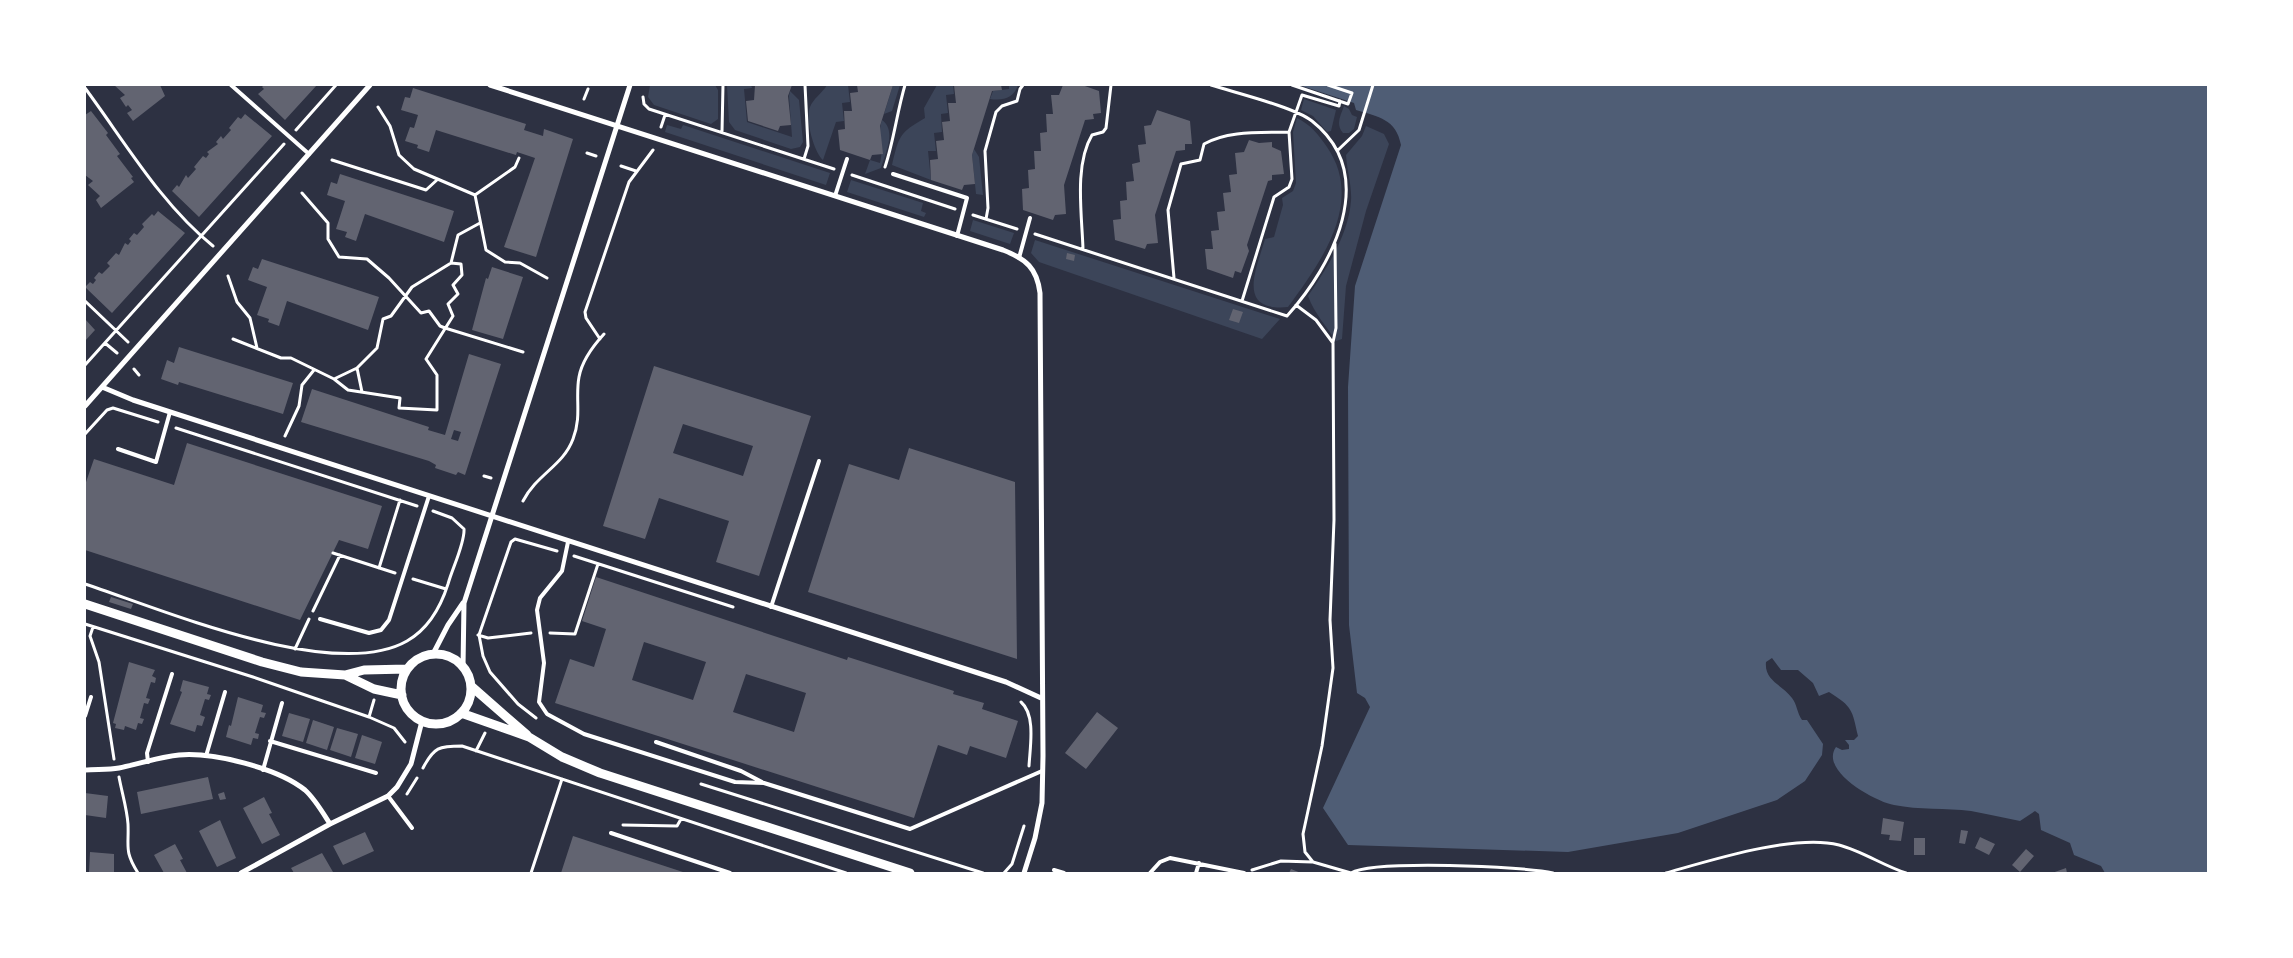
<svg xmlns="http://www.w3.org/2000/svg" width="2293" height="958" font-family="Overpass,sans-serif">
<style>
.green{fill:#3c4559}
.water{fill:#4f5d75}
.building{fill:#626471;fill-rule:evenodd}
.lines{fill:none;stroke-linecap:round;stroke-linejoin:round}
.path{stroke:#fff;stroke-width:3}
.service{stroke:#fff;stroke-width:4}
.minor{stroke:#fff;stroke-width:5}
.tertiary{stroke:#fff;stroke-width:9}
</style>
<rect width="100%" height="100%" fill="#2d3142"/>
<path class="green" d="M650,85H715L718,90V119L711,124L654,105L648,97Z
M727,85H751L752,88L744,89L747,122L792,137L789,96L790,91L799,100L803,142L800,147L791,149L735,130L729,122Z
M827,85H848L850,102L842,103L844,121L836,122L823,160C814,152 805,120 810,107C813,99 823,92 827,85Z
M893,85H900L892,111L884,114Z
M937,85H953L954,94L946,95L948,113L941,114L942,132L934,133L936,151H928L931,180L892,165C899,136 899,133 925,118L924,108Z
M1009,85H1018C1014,98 1003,101 990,99L993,91L1009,89Z
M1304,99L1336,110L1331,131L1327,132L1313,116L1301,110Z
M1344,106L1349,109L1352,115L1357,117L1354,129L1349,133H1343C1335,124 1341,115 1344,106Z
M1297,118C1311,125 1318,134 1327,147C1365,202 1321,262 1288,307C1235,312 1257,268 1265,239L1274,237L1283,205L1282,198L1293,191L1296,183L1293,132Z
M882,120C897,131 885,154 881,168L865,174L870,160L880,163C884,149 877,134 882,120Z
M667,125L681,129L683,125L830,173L826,185L665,132Z
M1366,126L1384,134L1389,144L1366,211L1346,286L1342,339L1336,341C1326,325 1315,315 1308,296C1327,268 1348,236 1351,201C1352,186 1347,171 1346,155L1362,136Z
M974,149L979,157L983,195L976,194L972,155Z
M851,180L923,203L921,211L926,213L924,217L847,192Z
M973,220L1014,233L1010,244L970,231Z
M1035,240L1280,319L1262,339L1039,262L1031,253Z"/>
<path class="water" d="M1299,85H2208V873H2105L2101,866L2074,855L2070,843L2041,830L2039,814L2035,811L2020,821C2004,818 1988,814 1971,811C1946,808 1919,810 1894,805C1876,802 1819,771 1836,747L1842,750L1849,749V745L1845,740H1854L1858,736C1852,710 1853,707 1829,692L1819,696L1813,683L1798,670H1781L1772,658L1766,662C1764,681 1783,685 1792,698C1797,704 1797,713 1802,720H1807L1823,744L1822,755L1805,781L1777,800L1678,833L1568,852L1348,845L1323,808L1370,707L1365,698L1357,693L1349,625L1348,387L1355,286L1401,145C1396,119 1379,117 1356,110L1354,103Z"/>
<path class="building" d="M114,85H160L165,96L133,121L127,113L132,110L128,105L126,107L120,98L125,95Z
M264,85H317L285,120L258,94L264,89L262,87Z
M755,85H792L788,96L791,125L780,126L778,131L748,121L746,101L754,100Z
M857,85H893L880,126L883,154L872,155L870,160L840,150L838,130L845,129L844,111H852L850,93L858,92Z
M954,85H1001L1002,90L992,91L972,155L975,184L964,185L962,190L931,180L930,160L938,159L936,141L944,140L942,122L950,121L948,103H956Z
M1063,85H1082L1099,91L1101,113L1093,114L1094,119L1085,120L1064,185L1066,214L1055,215L1053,220L1023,210L1022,189L1029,188L1028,170L1035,169L1034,151H1041L1040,133L1047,132L1046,114H1053L1051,95H1059Z
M413,88L526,124L524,130L543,136L544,129L573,139L536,257L504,247L535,158L517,152L516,155L436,130L429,152L417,148L418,145L405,141L410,127L414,128L418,115L401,110L405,97L410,98Z
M1157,110L1190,121L1192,144H1185V150L1176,151L1155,215L1158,243L1147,244L1145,249L1115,240L1113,220L1121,219L1120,201L1127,200L1126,182L1134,181L1132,164L1140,162L1138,145L1146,144L1144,126L1151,125Z
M91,111L108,133L106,135L120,154L117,156L133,177L131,178L134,182L101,208L96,200L100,196L88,185L93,181L85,175V115Z
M245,114L272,136L199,217L172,191L177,185L179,187L186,175L188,178L196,169L194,167L203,156L206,158L209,154L207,152L218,144L216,142L221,136L223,139L231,130L229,128L238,117L241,119Z
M1249,140L1259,143L1272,142V147L1281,151L1284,174L1272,175V180L1268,181L1247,245L1249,251L1241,273L1235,271L1233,278L1207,269L1205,249H1213L1211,231L1219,230L1217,212L1225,211L1223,193L1231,192L1229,175L1237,174L1235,153L1244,152Z
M340,174L454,211L444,242L365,214L356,241L345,237L347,232L336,229L345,201L327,195L331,182L337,184Z
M158,211L185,233L112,313L85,287L90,282L93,284L96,280L94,278L99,272L102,274L110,266L107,263L116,253L119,255L125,243L128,245L131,241L129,239L134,233L137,235L144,227L142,224L152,214L154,216Z
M1067,253L1075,255L1074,261L1066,259Z
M262,259L379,297L368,330L287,301L279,326L268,322L269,319L257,315L267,287L248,280L253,267L258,269Z
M492,267L523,277L503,339L472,330L486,278L488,279Z
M1233,309L1243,312L1239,323L1229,320Z
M85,319L95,330L85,341Z
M179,347L293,383L283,414L179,382L178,385L161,379L167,360L174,363Z
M469,354L501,364L465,475L458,472L456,475L435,468L436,465L429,461L301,422L312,389L429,427L428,430L445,435ZM454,430L461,432L458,441L451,439Z
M654,366L811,416L759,576L716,562L729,521L659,498L645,539L603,526ZM683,424L753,446L743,476L673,453Z
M187,443L382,506L368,549L339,540L300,620L85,550V485L94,459L174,485Z
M909,448L1015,482L1017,659L808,592L849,464L899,480Z
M596,577L847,660L848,657L954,691L953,694L984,703L982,709L1018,721L1006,758L970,746L967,755L938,745L914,818L555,703L570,659L594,667L606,629L582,621ZM644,642L706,662L693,700L632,680ZM746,674L806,693L794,732L733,712Z
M111,597L133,604L131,609L109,602Z
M129,662L155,670L152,676L156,678L155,683L151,682L146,698L150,699L148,704L144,703L140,718L144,719L142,724L138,723L136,730L125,726L124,730L115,728L116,724L113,723Z
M183,680L209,687L207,694L211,695L209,700L205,699L200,715L205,717L202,726L197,725L195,732L170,724L182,692L180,691Z
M238,697L263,705L261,712L266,713L264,718L260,717L255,733L259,734L258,739L253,738L251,745L226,737L229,725L231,726Z
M1097,712L1118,728L1086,769L1065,753Z
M289,713L310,719L303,742L282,736Z
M313,720L334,727L327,750L306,743Z
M337,728L358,734L351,757L330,750Z
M362,735L382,742L375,764L355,758Z
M208,777L213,799L141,814L137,792Z
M224,792L226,799L220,800L218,794Z
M85,793L108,796L106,818L85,815Z
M264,797L272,813L269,814L280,835L262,844L243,808Z
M1883,818L1904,822L1901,841L1889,840L1890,835L1881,834Z
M220,820L236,858L217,867L199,831Z
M1961,830L1968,831L1965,844L1959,843Z
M365,832L374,851L343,865L333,846Z
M573,836L686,873H561Z
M1980,837L1995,844L1989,855L1975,848Z
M1914,838H1925V855H1914Z
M175,844L183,859L180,860L187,873H164L154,855Z
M2026,849L2034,856L2020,872L2012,865Z
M90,852L114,854V873H89Z
M322,853L333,872L294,873L291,868Z
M2066,868L2067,873H2052Z
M1291,869L1301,873H1289Z"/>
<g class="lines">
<path class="path" d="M1292,85L1348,104L1352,93L1328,85
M85,88C125,142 161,204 213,246
M643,97L644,104L649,109L834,169
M584,99L588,89
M378,107L390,126L399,155L414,169L475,195L486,250L505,262L520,263L547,278
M661,127L665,115
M296,130L336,85
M722,132L723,85
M1338,150L1359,130L1373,85
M587,153L596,156
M804,159L808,146L805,85
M332,160L426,190L438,179
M621,166L636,171
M885,167C894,140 897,112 905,85
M852,175L955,209
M302,193L328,223V239L339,257L367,259L389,278L421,313L429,311L440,326L445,328L523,352
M475,195L515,167L519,158
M973,215L1017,229
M986,219L988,208L985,151L996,112L1002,106L1017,101L1020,89L1023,85
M1035,234L1287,316C1333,265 1380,175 1312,121C1294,107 1236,93 1211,85
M1083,249C1082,215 1074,165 1092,135L1103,132L1106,128L1111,85
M228,276L237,302L250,318L257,348
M1174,278L1168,210L1181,164L1200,160L1204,144C1229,130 1261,133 1289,132
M85,301L128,342
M1242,301L1274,197L1289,187L1292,179L1289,132L1302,95L1339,106L1340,101
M1296,305L1316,320L1333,343L1334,520L1330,620L1333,668L1322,746L1303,834L1305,852L1313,862L1351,873
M233,339L281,358H291L334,379L357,368L377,348L383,319L391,316L412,287L451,263L458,235L480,223
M600,339L586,318L585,312L629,182L653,150
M1333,342L1336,328L1335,244
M105,343L117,353
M85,365L284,144
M357,368L362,392
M134,369L139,375
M334,379L348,390L400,398L399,408L437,410V375L426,359L453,316L448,304L458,294L453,285L462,275L461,264L451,263
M176,428L417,506
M85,434L107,410L113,408L158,422
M285,436L299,406L302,385L314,370
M484,476L491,478
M523,501C537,474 563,466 573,439C582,416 575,398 579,377C582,360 593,346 604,334
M333,553L395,573
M574,556L733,607
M379,568L400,500
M413,579L446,589
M85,584C161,609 334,683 407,641C428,629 441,606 448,584C452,569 465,543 464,529L452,518L433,511
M313,611L340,555
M85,624L253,677L369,717L394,728L405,742
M93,627L90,636L99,662L114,759
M550,633L575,634L598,564
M478,635L488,638L531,633
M295,649L309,619
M1021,702C1036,715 1030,747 1029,766
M369,717L374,700
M536,718L518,704L490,672L483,656L479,635L511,542L515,539L557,551
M476,751L485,733
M423,768C434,747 439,746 462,746L846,873
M119,777C122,793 127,809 128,824C129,847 124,851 138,873
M701,784L983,873
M407,794L417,778
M623,825L677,826L681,819
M1252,870L1281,861L1312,862
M531,873L562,779
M1004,873L1012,864L1024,826
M1351,873C1373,860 1524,866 1553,873
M1666,873C1712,860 1793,834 1839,845C1862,851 1884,866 1906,873"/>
<path class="service" d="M231,85L309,154
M893,174L967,198L957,236
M835,196L847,159
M1019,258L1030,218
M118,449L156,462L170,412
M568,542L562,571L540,598L537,610L544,663L539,702L547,714L584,734L735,782L764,783L910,829L1042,771
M771,607L819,461
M320,619L369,633L381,630L389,620L429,496
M85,716L91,697
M270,741L376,773
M656,742L741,771L762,782
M206,756L225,692
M148,762L147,753L172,674
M263,770L282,703
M388,796L412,828
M611,833L730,873
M1054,870L1064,873
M1150,873L1160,862L1170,858L1244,873
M1196,873L1199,863"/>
<path class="minor" d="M490,85L1003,250C1026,259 1037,268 1040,293L1043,756L1042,803L1035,838L1024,873
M102,387L133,400L1006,682L1041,698
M85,406L370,85
M433,654L448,625L463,603
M463,667L464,603L630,85
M85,770C96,769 108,770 119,768C139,764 159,757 179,755C213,752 278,768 305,790C315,799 323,813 330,824
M241,873L330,824L388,796L397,787L411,764L422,721"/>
<path class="tertiary" d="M85,604L262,662L301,672L345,675L364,670L407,669
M401 689a35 35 0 1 1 70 0a35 35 0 1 1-70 0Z
M345,675L374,689L402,695
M471,686L527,735
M461,713L529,737L562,757L600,773L910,873"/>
</g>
<rect width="2293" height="958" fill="none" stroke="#ffffff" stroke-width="172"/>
</svg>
